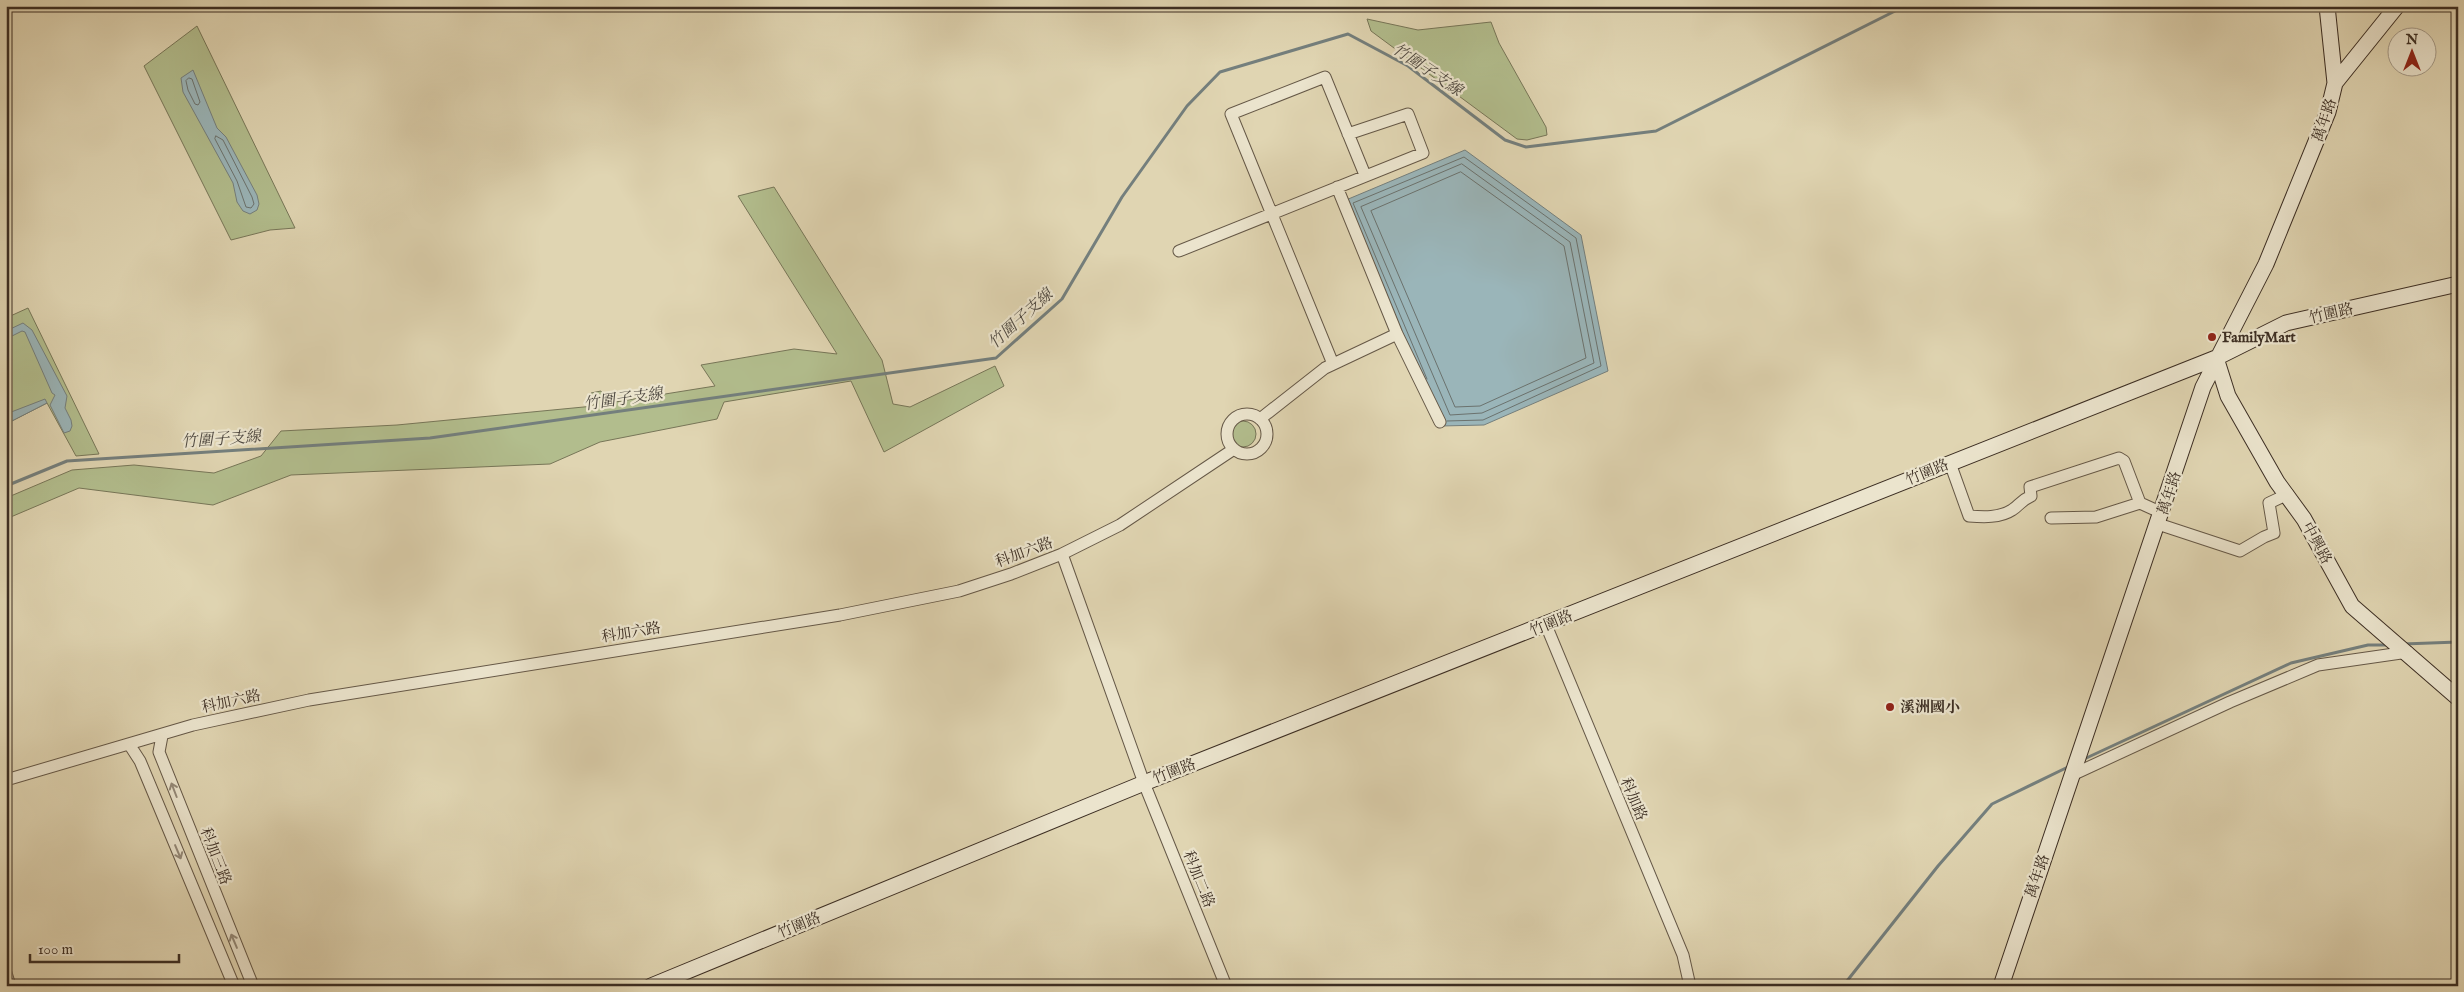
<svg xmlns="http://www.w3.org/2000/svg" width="2464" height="992" font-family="'IM FELL English','Noto Serif TC',serif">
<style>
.green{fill:#b2bd8d;stroke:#777658}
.water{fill:#9ab5b9;stroke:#747f7d}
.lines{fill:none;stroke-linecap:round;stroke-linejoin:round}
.shore{stroke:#6b726e;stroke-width:1}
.stream{stroke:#747f7d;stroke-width:3}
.street-casing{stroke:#655847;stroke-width:13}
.secondary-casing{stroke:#3c2e23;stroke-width:17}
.street{stroke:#ebe4cd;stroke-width:11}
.secondary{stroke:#ebe4cd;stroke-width:15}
.oneway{stroke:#948978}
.poi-dot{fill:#8f2418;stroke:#ebe4cd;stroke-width:2}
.labels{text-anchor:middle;stroke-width:4.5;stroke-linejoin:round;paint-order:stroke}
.street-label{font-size:15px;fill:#3c2e23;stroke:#ebe4cd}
.poi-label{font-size:15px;font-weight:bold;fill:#3c2e23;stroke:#ebe4cd;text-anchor:start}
.water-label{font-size:16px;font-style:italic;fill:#4f4941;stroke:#ebe4cd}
</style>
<rect width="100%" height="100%" fill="#e0d5b2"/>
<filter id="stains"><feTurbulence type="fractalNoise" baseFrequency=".004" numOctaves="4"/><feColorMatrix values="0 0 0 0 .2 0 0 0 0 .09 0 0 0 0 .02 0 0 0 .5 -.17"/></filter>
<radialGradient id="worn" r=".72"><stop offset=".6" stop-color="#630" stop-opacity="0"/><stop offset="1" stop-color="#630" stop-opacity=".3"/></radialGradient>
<path class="green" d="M1367,19L1418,30L1491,22L1499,43L1546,127L1547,135L1527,140L1517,139L1371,31Z
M197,26L295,228L270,230L231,240L144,66Z
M774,187L882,360L893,404L910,407L995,366L1004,386L884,452L851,381L724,402L717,419L600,442L550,464L291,475L213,505L79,488L6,519V498L72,470L134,465L214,473L261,456L281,431L397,425L594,406L591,393L601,391L609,403L715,386L701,365L794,349L837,354L738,196Z
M28,308L99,454L76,456L47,403L6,424V318Z
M1230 434a13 13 0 1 1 26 0a13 13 0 1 1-26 0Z"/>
<path class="water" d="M193,70L217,128L226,137L257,195L259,204L257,210L250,214L243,211L237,202L233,183L183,92L181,78Z
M1465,150L1581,235L1608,371L1484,425L1441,426L1346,200Z
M23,323L32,330L67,396L65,408L71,420L72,426L70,431L64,433L50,405L55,395L52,393L25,332L22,331L6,339V331Z
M45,399L47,403L6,424V414Z"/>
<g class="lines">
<path class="shore" d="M189,78L192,79L200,102L198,105L195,104L188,90L186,81Z
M216,136L223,140L252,197L254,204L251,208L246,207L237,181L215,139Z
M1462,164L1570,242L1594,363L1482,413L1450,415L1361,207Z
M1461,172L1564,246L1586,358L1480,406L1455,407L1371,211Z
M1427,379L1353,203L1464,157L1576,238L1601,366L1483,420L1447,421"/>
<path class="stream" d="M6,486L67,461L430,438L996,358L1062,299L1122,197L1187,106L1220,72L1348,34L1408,66L1505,140L1526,147L1656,131L1905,6
M2403,644L2458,642
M2082,760L2291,663L2368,645H2387
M1843,986L1938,866L1992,804L2070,766"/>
<g class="street-casing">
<path id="street" d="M1337,187L1397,334L1440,422
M1179,251L1423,153L1408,114L1348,134
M1333,364L1231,114L1325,77L1365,175
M1227 434a20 20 0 1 1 40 0a20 20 0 1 1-40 0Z
M1260,419L1325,368L1397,334
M1950,463L1969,516C1983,517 2000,518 2012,510C2020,505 2020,501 2031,496L2030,487L2119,458L2124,461L2140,503L2162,513
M2051,518L2096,517L2140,503
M2158,524L2240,551L2264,537L2274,533L2269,503L2288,494
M1062,554L1144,783L1226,986
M1546,625L1683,955L1690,986
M162,736L159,752L253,986
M129,744L140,761L234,986
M2072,775L2230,702L2318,665L2408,652
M6,780L193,725L309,700L840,615L959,591L1011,574L1062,554L1120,525L1234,449
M6,973L10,986"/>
</g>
<g class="secondary-casing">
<path id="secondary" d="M2335,83L2397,6
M2216,358L2228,396L2277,482L2304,519L2352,606L2458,698
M651,986L1144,783L2216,358L2286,323L2458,284
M2001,986L2203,387L2266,264L2328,112L2335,83L2327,6"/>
</g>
<use href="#street" class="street"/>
<use href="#secondary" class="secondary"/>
</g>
<defs><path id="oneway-shaft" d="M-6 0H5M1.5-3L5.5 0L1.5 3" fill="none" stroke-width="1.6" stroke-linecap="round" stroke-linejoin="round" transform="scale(1.25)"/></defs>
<g class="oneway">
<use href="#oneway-shaft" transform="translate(174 790) rotate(-111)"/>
<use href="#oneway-shaft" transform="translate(178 852) rotate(67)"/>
<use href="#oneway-shaft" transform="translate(234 941) rotate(-113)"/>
</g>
<g class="poi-dot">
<circle cx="2212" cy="337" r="5"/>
<circle cx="1890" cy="707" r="5"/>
</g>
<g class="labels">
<g class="street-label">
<text transform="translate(2324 120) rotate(-71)" y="5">萬年路</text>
<text transform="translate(2331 313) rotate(-13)" y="5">竹圍路</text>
<text transform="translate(1927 472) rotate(-22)" y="5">竹圍路</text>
<text transform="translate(2169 493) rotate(-72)" y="5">萬年路</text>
<text transform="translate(2317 543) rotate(61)" y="5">中興路</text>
<text transform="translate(1024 552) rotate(-20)" y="5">科加六路</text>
<text transform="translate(1551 623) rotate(-22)" y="5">竹圍路</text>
<text transform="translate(631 632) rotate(-9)" y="5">科加六路</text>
<text transform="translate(231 701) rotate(-12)" y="5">科加六路</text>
<text transform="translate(1174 771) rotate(-21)" y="5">竹圍路</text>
<text transform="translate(1634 799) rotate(67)" y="5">科加路</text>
<text transform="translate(216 856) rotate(69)" y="5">科加三路</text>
<text transform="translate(2037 876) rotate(-71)" y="5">萬年路</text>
<text transform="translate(1199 879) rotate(68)" y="5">科加二路</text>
<text transform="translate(799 925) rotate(-22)" y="5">竹圍路</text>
</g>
<g class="poi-label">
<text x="2222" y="342">FamilyMart</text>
<text x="1900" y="712">溪洲國小</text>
</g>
<g class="water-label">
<text transform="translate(1428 69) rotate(34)" y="6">竹圍子支線</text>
<text transform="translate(1020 318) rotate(-42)" y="6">竹圍子支線</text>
<text transform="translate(623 398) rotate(-8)" y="6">竹圍子支線</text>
<text transform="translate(221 438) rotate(-4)" y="6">竹圍子支線</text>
</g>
</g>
<rect width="2464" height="992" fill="none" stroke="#e0d5b2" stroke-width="25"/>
<rect x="8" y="8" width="2449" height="977" fill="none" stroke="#3c2e23" stroke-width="2.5"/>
<rect x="12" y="12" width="2439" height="967" fill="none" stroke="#3c2e23"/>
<g transform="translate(2412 52)"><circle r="24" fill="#ebe4cd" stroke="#a59b89"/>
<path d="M0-4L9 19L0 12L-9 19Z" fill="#8f2418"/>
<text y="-8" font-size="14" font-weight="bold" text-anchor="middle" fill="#3c2e23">N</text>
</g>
<path d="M30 954v8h149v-8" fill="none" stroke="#3c2e23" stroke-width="2.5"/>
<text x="38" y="954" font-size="15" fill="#3c2e23" stroke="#ebe4cd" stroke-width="4" paint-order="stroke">100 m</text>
<rect width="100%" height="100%" filter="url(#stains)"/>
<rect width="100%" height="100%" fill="url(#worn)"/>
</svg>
